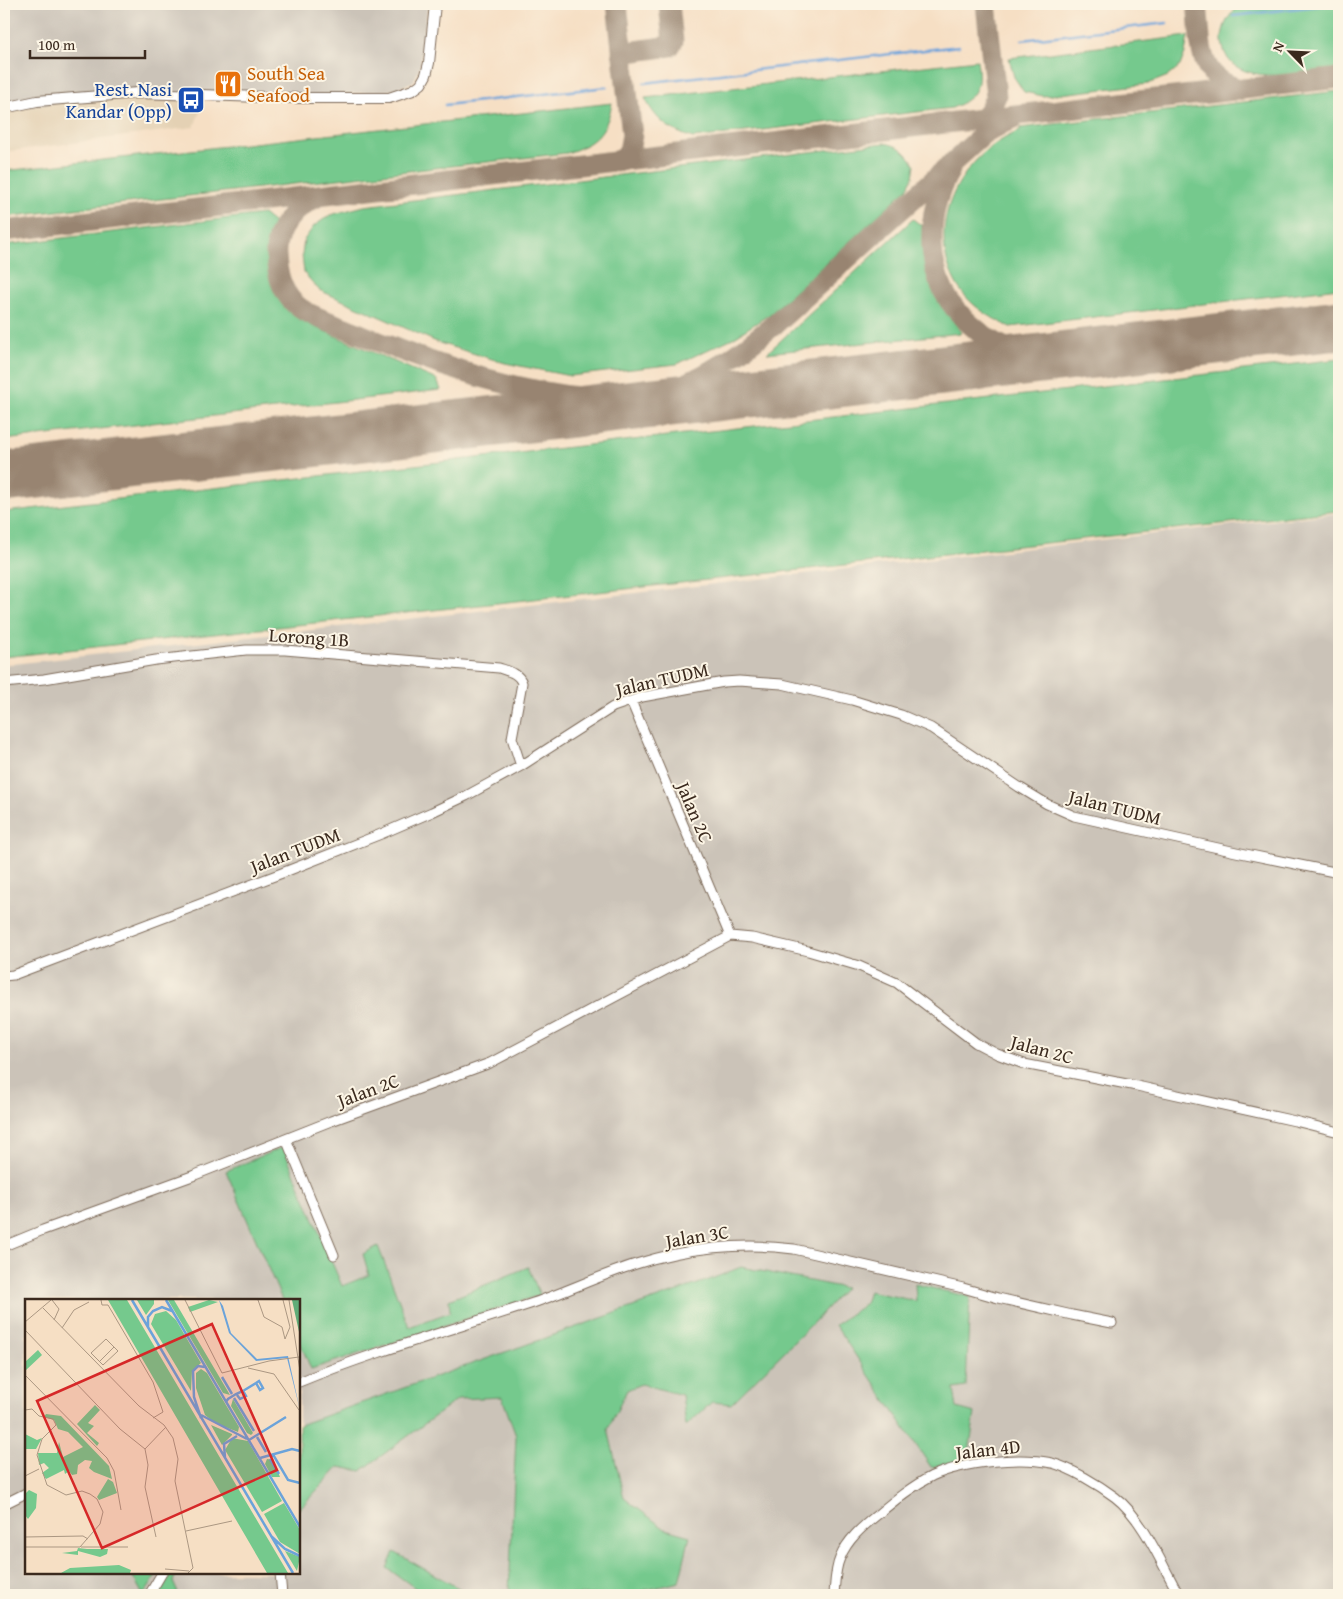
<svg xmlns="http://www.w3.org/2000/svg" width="1343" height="1599" font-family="'Gentium Book Plus',serif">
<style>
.built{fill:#e4d1b4}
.industrial{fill:#cbc3b8;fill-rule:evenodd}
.green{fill:#75c98d;stroke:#587a56}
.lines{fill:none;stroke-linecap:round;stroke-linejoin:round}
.stream{stroke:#6ba3da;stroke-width:2.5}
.taxiway{stroke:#988471;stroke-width:21}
.runway{stroke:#988471;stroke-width:51}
.minor-casing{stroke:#7c6958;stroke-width:11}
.tertiary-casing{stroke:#7c6958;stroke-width:12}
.minor{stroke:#fff;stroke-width:9}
.tertiary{stroke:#fff;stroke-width:10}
.labels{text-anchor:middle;stroke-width:4;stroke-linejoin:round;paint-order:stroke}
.food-label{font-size:19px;fill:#c56008;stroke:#fcf5e5;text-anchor:start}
.transit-label{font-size:19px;fill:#164399;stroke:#fcf5e5;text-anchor:end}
.street-label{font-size:19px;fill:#3b2a1e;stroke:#fcf5e5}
.inset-river{fill:none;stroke:#6ba3da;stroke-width:2.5}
.inset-road{fill:none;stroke:#ab9782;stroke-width:1}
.view{fill:#d62828;fill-opacity:0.15;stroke:#d62828;stroke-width:2.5}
.inset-edge{fill:none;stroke:#3b2a1e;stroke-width:2.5}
</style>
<rect width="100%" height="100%" fill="#fcf5e5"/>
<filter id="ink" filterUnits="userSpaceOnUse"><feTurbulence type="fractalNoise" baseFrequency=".02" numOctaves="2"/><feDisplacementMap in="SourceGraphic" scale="10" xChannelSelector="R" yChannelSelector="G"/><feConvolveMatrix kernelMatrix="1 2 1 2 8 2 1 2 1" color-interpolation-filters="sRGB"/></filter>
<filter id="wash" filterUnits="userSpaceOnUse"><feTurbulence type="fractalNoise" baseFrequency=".0096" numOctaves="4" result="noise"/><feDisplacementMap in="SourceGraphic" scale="20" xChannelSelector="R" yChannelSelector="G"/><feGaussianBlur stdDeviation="1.12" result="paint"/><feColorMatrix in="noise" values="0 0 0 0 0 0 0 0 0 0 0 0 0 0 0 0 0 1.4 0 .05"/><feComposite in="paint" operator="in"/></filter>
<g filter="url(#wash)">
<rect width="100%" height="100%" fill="#f6dfc4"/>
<path class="built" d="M206,95L194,127L4,152V110L68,99Z"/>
<path class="industrial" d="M4,4H428L420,66L414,81L395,90L294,98L138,93L4,110Z
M1339,513V1595H4V665ZM26,1300H299V1573H26Z"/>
<path class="green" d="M1246,4H1339V69C1311,72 1238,88 1225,53C1222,46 1221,39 1223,31C1226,18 1234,8 1246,4Z
M1188,36L1185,53L1180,66L1168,76L1148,84L1043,96L1024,92L1014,77L1009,58Z
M977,60C981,86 978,97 952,108L693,138C669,130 656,121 645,98Z
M1339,91V288L1010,327C987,316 964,302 953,277C926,219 963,153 1020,131V128Z
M612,103C607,132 595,144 567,153L4,217V171Z
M884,143C901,146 906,151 915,165L913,177L907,189L770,314L733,338L677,364L570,376L505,363L439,343L319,290L304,273L302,255L304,240L314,226L330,215L364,206Z
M263,214L274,223C261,267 269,301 310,325L437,380L441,390L4,440V245Z
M913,219L922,226C925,272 934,296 962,333L767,353Z
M1339,359V511L4,657V512Z
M283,1147L342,1286L369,1275L363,1254L378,1246L409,1327L450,1312L449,1300L528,1267L540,1295L311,1369L299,1340V1300H282L226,1171Z
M741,1267L845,1288L813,1323L731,1404L712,1402L686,1426L682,1395L641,1384L627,1390L608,1429L624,1498L665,1529L690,1536L679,1582L642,1591V1595H484L509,1592L516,1436L502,1397L458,1399L361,1471L339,1467L299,1509V1425L709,1280Z
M915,1284L970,1297L966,1387L954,1389L957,1408L975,1413L968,1459L931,1467L835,1325L865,1304L869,1291L916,1301Z
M394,1552L471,1595H425L387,1568Z
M131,1573H158L143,1595Z
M167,1573H176L173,1582L179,1595H152Z"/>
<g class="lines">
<path class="stream" d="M1233,16L1334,4
M1022,40L1167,23
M644,83L959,46
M445,105L607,87"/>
<path class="taxiway" d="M617,4L632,135L629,151L621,160
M1197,4C1202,43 1195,78 1241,89
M622,53L670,46L673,41L669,4
M983,118L989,111L996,96L986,4
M950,170C929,205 925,255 944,292C957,316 982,337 1006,348C1027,357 1048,356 1070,356
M317,197C295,207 274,229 276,255C277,275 283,296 300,308C314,318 337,324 353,331C427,363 504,389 585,398C618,401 651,399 684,400
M4,231L1339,78
M656,395C703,381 737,355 775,324L983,135L1003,123L1013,119"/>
<path class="runway" d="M4,477L1339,325"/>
</g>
</g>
<g filter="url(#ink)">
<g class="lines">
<g class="minor-casing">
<path id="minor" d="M4,683L44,679L156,660L246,650H285L499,668C508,671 519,673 522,683L512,738L521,766
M631,701L730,936
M4,976L13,975L282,873L381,834L432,812L466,796L521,766L613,707L642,697L724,682L739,681L782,684L852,700L901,715L931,728L1019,787L1047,804L1074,816L1236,852L1339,873
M286,1139L334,1255
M4,1246L43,1230L195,1175L331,1121L490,1063L730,936L752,938L808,951L859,966L897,983L976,1043L997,1054L1024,1064L1137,1086L1295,1121L1339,1132
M299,1382C375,1351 455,1329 533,1303C568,1291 601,1275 636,1264C686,1248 742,1242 794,1249L963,1288L998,1298L1072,1315L1112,1323
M4,1504L26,1493
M280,1573L282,1595
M149,1595L162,1573
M834,1595C835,1583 835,1569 840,1558C847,1540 862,1527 877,1515C894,1501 912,1486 932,1476C963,1462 1019,1456 1052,1463C1071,1468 1099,1485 1115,1497C1143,1518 1162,1565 1179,1595"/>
</g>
<g class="tertiary-casing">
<path id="tertiary" d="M4,108L37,101L138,93L294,98H389L413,90L421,84L426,75L429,63L435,4"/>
</g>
<use href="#minor" class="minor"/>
<use href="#tertiary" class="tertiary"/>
</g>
</g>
<defs>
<g id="restaurant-square" transform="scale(1.4375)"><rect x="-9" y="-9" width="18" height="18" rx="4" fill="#e8710a" stroke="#fcf5e5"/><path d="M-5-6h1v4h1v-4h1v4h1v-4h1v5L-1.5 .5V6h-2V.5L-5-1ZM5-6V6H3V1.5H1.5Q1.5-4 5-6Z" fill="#fff"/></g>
<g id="bus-square" transform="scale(1.4375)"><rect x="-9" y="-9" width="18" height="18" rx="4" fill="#1a4fb4" stroke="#fcf5e5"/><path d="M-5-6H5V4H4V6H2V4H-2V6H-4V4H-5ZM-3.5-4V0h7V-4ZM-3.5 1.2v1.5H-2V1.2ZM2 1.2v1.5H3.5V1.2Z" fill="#fff"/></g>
</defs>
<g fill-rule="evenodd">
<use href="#restaurant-square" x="228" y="84"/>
<use href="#bus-square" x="191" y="100"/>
</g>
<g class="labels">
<g class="food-label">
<text x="247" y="80">South Sea<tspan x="247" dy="22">Seafood</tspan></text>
</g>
<g class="transit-label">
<text x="172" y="96">Rest. Nasi<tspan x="172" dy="22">Kandar (Opp)</tspan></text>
</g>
<g class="street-label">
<text transform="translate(309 637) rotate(4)" y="7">Lorong 1B</text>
<text transform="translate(662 679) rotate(-13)" y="7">Jalan TUDM</text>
<text transform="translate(1115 807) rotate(14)" y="7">Jalan TUDM</text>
<text transform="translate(695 812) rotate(67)" y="7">Jalan 2C</text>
<text transform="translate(295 850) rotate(-21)" y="7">Jalan TUDM</text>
<text transform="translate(1042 1049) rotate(15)" y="7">Jalan 2C</text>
<text transform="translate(368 1090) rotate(-20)" y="7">Jalan 2C</text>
<text transform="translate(697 1236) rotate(-9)" y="7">Jalan 3C</text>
<text transform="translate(988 1449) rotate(-6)" y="7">Jalan 4D</text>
</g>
</g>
<g transform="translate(25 1299)">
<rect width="275" height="275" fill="#f6dfc4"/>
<path d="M83,1H102L263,274H242ZM112,1H129V5L121,16ZM143,1H149L205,96L198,94ZM184,1L193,3L165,13L163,8ZM141,12L151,21L176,64L167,72L166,92L126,25L130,15ZM13,51L17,56L0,72V63ZM176,70L182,74L214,128L213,133L190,124L180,116L171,89V74ZM208,100L228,134L226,136L222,134L206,107ZM70,106L75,111L63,124L69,127L62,134L74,144L72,147L52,125ZM21,115L36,117L84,167L87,180L69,173L64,169L67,162L60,161L53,166L52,175L47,176L44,172L40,175L39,171L21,180L17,174L24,169L19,164L14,166L13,154H32L34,143L38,158L58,148L43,133L33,130L29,121L19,118ZM186,126L207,135V136L197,146ZM0,135L12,141L17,139L11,150H0ZM207,139L223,142L257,202L237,213L200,151ZM242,160L248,161L255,178H247L240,165ZM83,180L88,183L92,194L74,201L72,198ZM4,191L12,195L11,209L3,220L0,216V195ZM259,204L275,231V255L255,243L239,215ZM53,249L62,250H83L82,255L75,258L53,252V256L37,254L52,252ZM260,252L275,258L272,272ZM94,266L106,271L105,274H36L45,269Z" fill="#75c98d"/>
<path d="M267,1H275V37L274,33Z" fill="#60ad78"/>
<path d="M194,1L198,7L206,34L232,60L263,57L275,111L262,59L231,62L204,34Z" fill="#6ba3da"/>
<path class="inset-river" d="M107,1L268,274M141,1L275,228M123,28V18L128,12L137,8L147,12M197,78L207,95M212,96L215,100L221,97L218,92M209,99L229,132M201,103L203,100L211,95L218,92L231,84L234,82L238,89L235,91L231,84M176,116L222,140M176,119L169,98L168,72L173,67L180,68M232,138L241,153M224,141L261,118M244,156L249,157L263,181L275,184M200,159L199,145L212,137M235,159L267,150L275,152M245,160L254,175M246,237L260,250L275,257"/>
<path class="inset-road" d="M27,1L34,10L29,21M76,1L77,6H83L128,83L138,113L128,119M160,1L197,74L244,62L274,58M233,1L239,18L257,28L260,40M258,1L265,28L260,40M264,1L275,72M18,9L114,107L139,126L148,139L153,160L150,182L168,269L163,274M0,23L26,1M37,29L49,11L64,3M0,31L95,130L120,150L123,166L120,188L131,238M81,40L93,52L78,66L66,54ZM74,63L89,48M223,69L249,75L274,111M0,76L82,159L89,172L96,211M0,111L7,110L14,117L28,120L31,126L17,140L12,156L22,186L41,196L57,192L65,195L72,200L78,213L75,225L55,248H0M120,150L141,128M0,177L14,170M161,232L207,222M0,238L58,237L63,240M56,248H103M140,270L164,272"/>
<path class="view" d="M187,25L252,171L77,249L12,102Z"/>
<rect width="275" height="275" class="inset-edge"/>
</g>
<rect width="1343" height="1599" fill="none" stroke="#fcf5e5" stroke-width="20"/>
<g transform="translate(1290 52) rotate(294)" stroke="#fcf5e5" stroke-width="4" paint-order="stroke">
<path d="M0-4L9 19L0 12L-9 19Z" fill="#3b2a1e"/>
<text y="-8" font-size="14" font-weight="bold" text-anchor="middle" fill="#3b2a1e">N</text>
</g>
<path d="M30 50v8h115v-8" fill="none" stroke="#3b2a1e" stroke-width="2.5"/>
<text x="38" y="50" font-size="15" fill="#3b2a1e" stroke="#fcf5e5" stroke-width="4" paint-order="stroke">100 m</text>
</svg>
